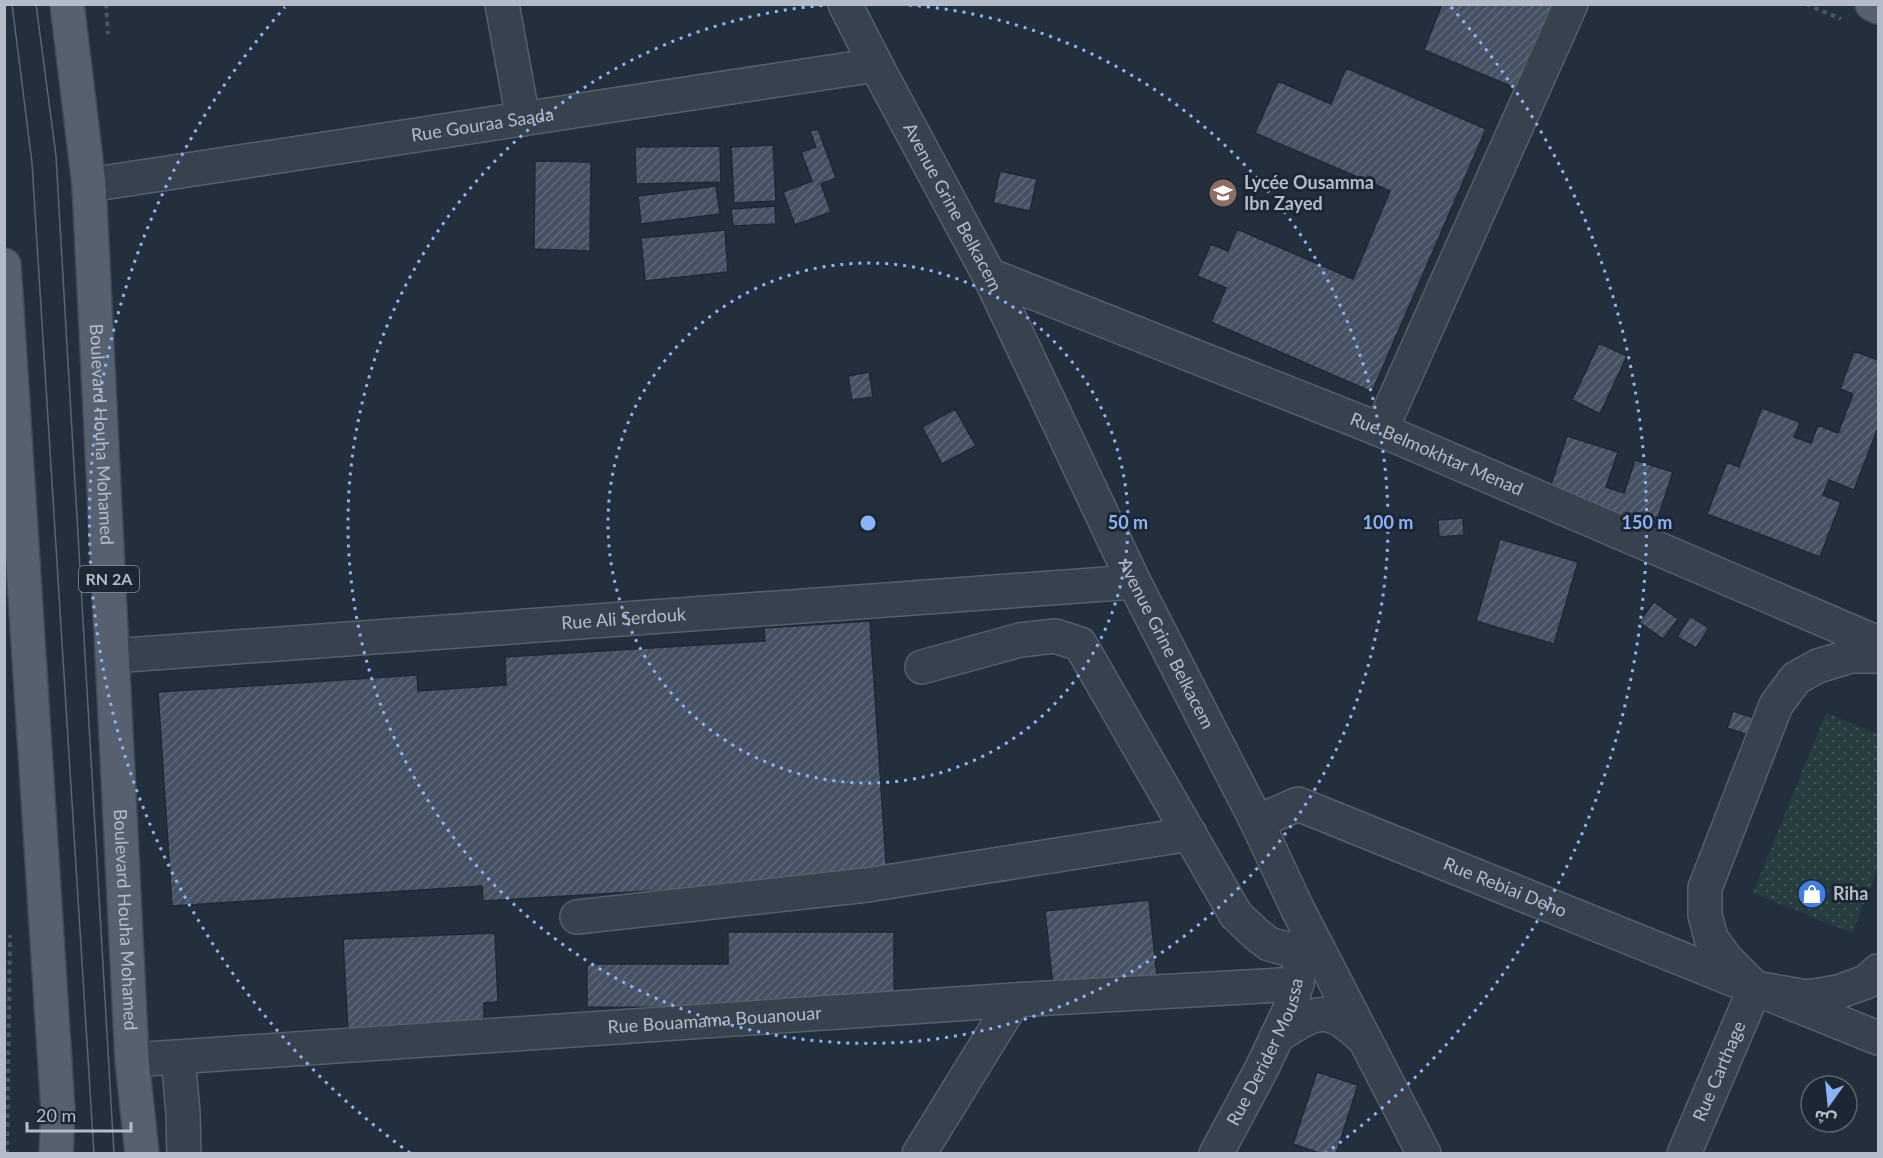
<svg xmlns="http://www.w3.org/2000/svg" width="1883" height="1158" font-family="Lato,'Noto Sans Arabic',sans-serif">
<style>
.green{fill:url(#green-dots)}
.building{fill:url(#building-hatch);stroke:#1f2835;stroke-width:1.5}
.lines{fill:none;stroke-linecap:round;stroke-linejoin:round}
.minor-casing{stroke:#565f6c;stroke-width:36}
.major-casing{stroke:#414a57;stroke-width:36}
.path{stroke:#44595c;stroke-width:4;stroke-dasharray:4.5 4.5;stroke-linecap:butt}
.minor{stroke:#38414e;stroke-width:33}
.major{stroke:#56606e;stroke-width:33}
.tram{stroke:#5a6575;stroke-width:1.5}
.ring{fill:none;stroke:#8ab4f8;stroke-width:3;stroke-dasharray:3 6}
.labels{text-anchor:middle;stroke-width:6;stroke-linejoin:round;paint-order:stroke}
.shield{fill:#1d2633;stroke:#878f9c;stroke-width:1.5}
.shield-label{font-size:16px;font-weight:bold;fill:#b4bcc9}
.street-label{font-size:18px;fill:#b4bcc9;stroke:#1d2633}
.poi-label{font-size:18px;font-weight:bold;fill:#b4bcc9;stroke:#1d2633;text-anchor:start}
.centre{fill:#8ab4f8;stroke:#1d2633;stroke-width:3}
.ring-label{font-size:18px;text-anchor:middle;font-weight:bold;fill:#8ab4f8;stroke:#1d2633;stroke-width:6;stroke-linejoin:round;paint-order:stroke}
</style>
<defs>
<pattern id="green-dots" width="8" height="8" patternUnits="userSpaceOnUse" patternTransform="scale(1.5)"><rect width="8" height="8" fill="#263c3f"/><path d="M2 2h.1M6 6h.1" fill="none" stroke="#435659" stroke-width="1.8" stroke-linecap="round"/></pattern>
<pattern id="building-hatch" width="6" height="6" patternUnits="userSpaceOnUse" patternTransform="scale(1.5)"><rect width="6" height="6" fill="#455162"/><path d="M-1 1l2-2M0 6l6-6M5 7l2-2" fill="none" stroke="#5d6877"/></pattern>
</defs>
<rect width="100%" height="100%" fill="#242f3e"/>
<path class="green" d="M1826,713L1878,734V868L1852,933L1753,893Z"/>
<path class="building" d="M1442,4H1572L1535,96L1424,50Z
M1346,68L1486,129L1372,392L1211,322L1226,288L1197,276L1211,244L1228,251L1237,229L1353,279L1390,191L1255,133L1278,81L1331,104Z
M818,129L836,178L821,184L831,212L795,225L783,192L812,181L801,152L816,147L810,131Z
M773,145L776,201L734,203L731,147Z
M720,146L721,182L636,184L635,147Z
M535,161L591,162L590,251L534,249Z
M1000,171L1037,179L1030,211L993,203Z
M716,186L720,214L641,224L638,196Z
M775,206L776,224L733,226L731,209Z
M725,230L728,272L645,281L641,238Z
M1599,343L1627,356L1600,414L1572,400Z
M1854,351L1878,360V428L1854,490L1829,480L1823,495L1841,502L1820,557L1707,514L1727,462L1739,467L1762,408L1800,422L1794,437L1811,443L1818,425L1838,433L1853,394L1840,389Z
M869,372L873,397L852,400L848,376Z
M955,409L976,446L942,464L922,427Z
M1567,436L1618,452L1606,487L1624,493L1635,460L1673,472L1652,536L1546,500Z
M1463,518L1464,535L1439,537L1438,520Z
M1500,539L1578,562L1554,644L1476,621Z
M1654,602L1678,619L1663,639L1639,622Z
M1690,616L1709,628L1696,648L1677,637Z
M870,621L887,877L483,901L482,886L172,906L158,692L417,675L418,691L506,685L505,657L765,641L764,628Z
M1733,711L1772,724L1767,741L1727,728Z
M1149,900L1159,995L1055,1006L1045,911Z
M728,932H894V1008L587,1007V964H728Z
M495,933L498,1002L484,1003V1025L348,1031L343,939Z
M1317,1072L1358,1085L1336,1154H1322L1293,1144Z"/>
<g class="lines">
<g class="minor-casing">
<g id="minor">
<path d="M502,4L523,119"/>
<path id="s1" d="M845,4L876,65L989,275L1134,582L1257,822L1298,910L1424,1154"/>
<path id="s2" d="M89,185L876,65"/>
<path id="s3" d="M989,275L1381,430L1878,643"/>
<path d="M1381,430L1571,4"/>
<path id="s4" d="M112,656L1134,582"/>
<path d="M1878,656H1851L1818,666L1796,678L1776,705L1705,888V915L1711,938L1727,960L1755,988L1807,997L1838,992L1866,982L1878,971"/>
<path d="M922,667L1020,640L1055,636L1080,644L1236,915L1255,933L1269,944L1302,953"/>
<path id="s5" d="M1257,822L1298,804L1878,1038"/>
<path d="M577,917L867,885L1190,834"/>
<path d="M1277,1036C1317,1011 1326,1003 1363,1038"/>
<path d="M178,1058L183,1113L184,1154"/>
<path id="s6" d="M132,1060L1014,1000L1297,984"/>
<path d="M919,1154L1014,1000"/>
<path id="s7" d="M1216,1154L1262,1068L1291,1007L1300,966"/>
<path id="s8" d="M1684,1154L1755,988"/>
</g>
</g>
<g class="major-casing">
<g id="major">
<path id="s9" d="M67,4L89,185L132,1060L142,1154"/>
<path d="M1872,4L1878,7"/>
<path d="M4,265L58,1111L56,1154"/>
</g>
</g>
<path class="path" d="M106,4L108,34
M1806,4L1841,19
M7,1154L10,935"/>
<use href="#minor" class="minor"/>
<use href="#major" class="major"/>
<path class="tram" d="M12,4L32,163L94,1154
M36,4L56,156L114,1154"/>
</g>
<g class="ring">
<circle cx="868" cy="523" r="260"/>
<path d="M909 5A520 520 0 1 1 827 5"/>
<path d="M410 1153A779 779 0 0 1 285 7M1451 7A779 779 0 0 1 1326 1153"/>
</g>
<defs>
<g id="school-disc" transform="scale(1.5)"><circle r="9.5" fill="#8d6e63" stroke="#1d2633"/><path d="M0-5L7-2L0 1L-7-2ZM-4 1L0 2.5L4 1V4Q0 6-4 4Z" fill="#fff"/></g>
<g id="shop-disc" transform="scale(1.5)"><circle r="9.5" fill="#3f7fe0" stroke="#1d2633"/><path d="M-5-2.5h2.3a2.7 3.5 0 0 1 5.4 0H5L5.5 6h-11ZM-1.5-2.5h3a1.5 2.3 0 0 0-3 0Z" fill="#fff"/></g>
</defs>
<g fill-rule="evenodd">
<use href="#school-disc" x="1223" y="193"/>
<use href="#shop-disc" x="1812" y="894"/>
</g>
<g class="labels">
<rect class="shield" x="79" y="566" width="60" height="26" rx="4.5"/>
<g class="shield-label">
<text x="109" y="585">RN 2A</text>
</g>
<g class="street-label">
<text dy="6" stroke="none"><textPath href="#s2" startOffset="398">Rue Gouraa Saada</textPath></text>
<text dy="6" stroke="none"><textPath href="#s1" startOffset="230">Avenue Grine Belkacem</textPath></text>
<text dy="6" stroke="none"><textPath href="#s9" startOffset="432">Boulevard Houha Mohamed</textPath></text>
<text dy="6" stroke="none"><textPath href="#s3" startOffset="482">Rue Belmokhtar Menad</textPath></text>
<text dy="6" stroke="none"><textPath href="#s4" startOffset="513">Rue Ali Serdouk</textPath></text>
<text dy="6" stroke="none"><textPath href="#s1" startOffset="716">Avenue Grine Belkacem</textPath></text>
<text dy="6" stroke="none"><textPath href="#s5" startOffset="268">Rue Rebiai Deho</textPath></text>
<text dy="6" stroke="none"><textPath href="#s9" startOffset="918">Boulevard Houha Mohamed</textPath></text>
<text dy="6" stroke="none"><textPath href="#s6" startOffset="584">Rue Bouamama Bouanouar</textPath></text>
<text dy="6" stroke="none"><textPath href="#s7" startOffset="114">Rue Derider Moussa</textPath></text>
<text dy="6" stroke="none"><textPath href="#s8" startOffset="90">Rue Carthage</textPath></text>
</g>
<g class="poi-label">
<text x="1244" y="189">Lycée Ousamma<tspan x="1244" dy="21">Ibn Zayed</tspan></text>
<text x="1833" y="900">Riha</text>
</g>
</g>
<circle cx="868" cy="523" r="9" class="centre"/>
<g class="ring-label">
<text x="1128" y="529">50 m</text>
<text x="1388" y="529">100 m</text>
<text x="1647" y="529">150 m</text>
</g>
<rect width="1883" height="1158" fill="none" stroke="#b4bcc9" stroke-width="12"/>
<g transform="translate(1829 1104) rotate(195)"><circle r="28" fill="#1d2633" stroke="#59626f" stroke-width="1.5"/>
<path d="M0-4.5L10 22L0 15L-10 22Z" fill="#8ab4f8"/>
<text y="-9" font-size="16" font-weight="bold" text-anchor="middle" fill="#b4bcc9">ش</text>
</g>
<path d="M27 1122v9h104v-9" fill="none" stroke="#b4bcc9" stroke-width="3"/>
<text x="36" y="1122" font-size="18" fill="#b4bcc9" stroke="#1d2633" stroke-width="4.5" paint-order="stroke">20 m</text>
</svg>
